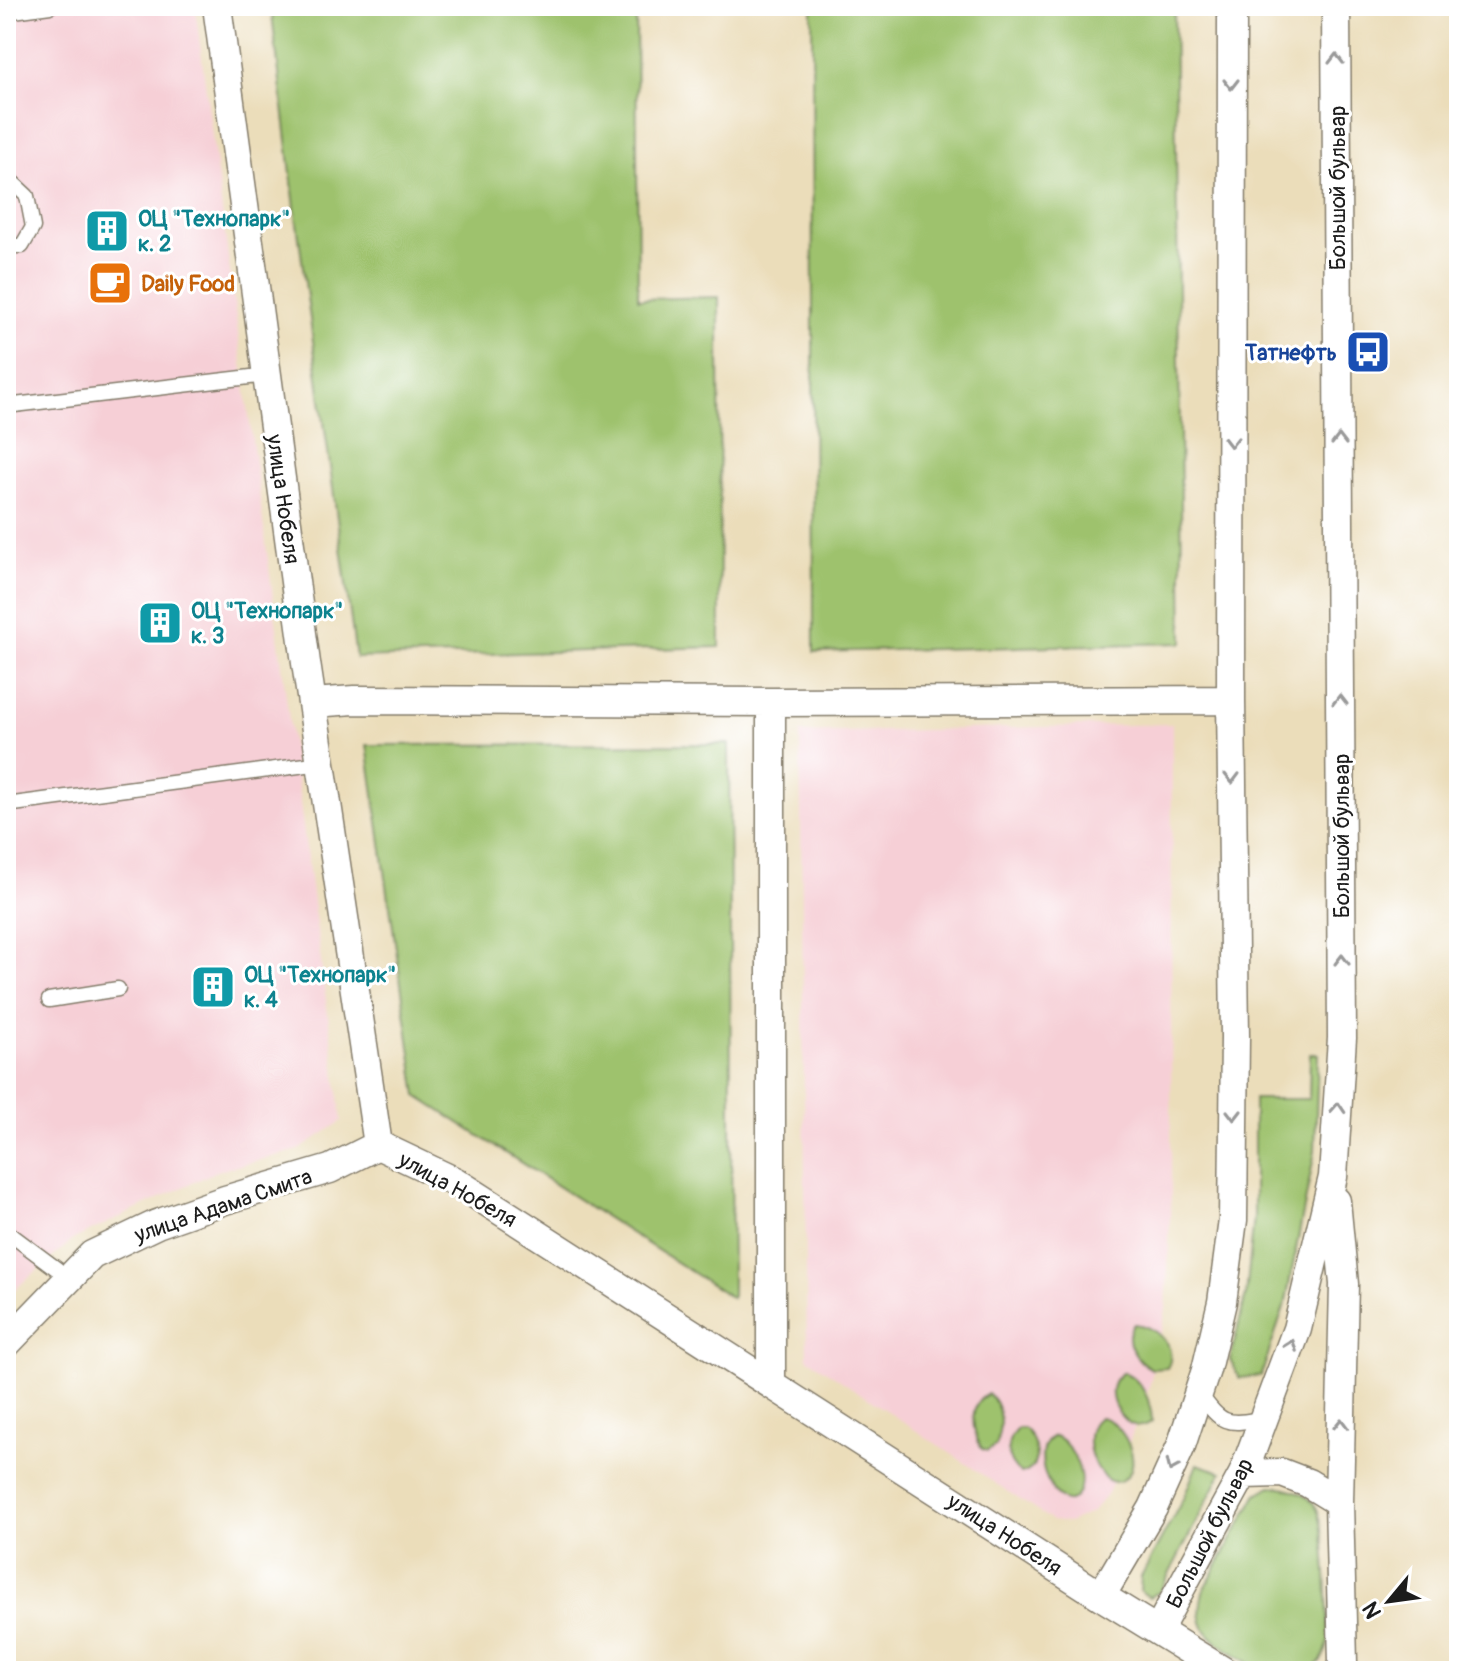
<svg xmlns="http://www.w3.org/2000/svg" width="1465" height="1677" font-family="Pangolin,sans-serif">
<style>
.built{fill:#f6cfd6}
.green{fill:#9ec26d;stroke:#5d6f44;stroke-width:2}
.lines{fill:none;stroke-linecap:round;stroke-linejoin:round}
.lane-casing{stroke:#847c6b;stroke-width:17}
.street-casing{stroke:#847c6b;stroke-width:31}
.lane{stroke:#fff;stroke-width:14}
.street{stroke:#fff;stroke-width:28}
.oneway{stroke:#999}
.labels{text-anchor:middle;stroke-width:6;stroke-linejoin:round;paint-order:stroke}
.street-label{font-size:22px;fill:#1c1c1c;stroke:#fff}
.culture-label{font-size:22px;font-weight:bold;fill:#0d838f;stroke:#fff;text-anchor:start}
.food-label{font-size:22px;font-weight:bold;fill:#c56008;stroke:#fff;text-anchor:start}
.transit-label{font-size:22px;font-weight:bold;fill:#164399;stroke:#fff;text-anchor:end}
</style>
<rect width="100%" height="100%" fill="#fff"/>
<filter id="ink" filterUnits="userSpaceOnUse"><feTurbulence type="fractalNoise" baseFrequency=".0125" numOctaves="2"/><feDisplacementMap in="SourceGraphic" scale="16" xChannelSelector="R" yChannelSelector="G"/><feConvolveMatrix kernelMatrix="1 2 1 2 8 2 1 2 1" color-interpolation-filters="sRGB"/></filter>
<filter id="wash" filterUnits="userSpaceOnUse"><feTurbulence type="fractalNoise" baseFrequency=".006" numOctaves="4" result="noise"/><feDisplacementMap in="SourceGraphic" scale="32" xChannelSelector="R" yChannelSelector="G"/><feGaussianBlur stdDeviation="1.8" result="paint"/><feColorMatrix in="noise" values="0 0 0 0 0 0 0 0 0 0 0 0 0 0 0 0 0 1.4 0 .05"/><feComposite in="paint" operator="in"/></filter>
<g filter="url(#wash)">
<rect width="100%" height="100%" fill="#ebddba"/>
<path class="built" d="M6,6H195L342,1121L299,1150L217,1171L74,1239L6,1297Z
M1172,724L1171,1195L1166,1309L1150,1384L1126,1451L1108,1493L1092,1512L1069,1523L1052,1521L807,1358L800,733Z"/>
<path class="green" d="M271,6H636L638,299L719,297L720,647L356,658L296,216Z
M812,6H1174L1183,643L814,652Z
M729,744L732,1298L417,1096L367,745Z
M1310,1054H1318L1315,1151L1286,1301L1261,1376L1239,1378L1230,1360L1246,1295L1254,1217V1099H1309Z
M1134,1324C1154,1325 1180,1347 1167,1368L1152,1369C1136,1361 1121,1340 1134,1324Z
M1124,1372C1143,1381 1151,1401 1152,1421C1128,1443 1093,1388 1124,1372Z
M988,1394C1003,1405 1002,1429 995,1446L987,1451L982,1449C972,1431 967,1405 988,1394Z
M1100,1417C1122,1420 1147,1466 1122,1480C1099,1493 1074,1432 1100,1417Z
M1018,1428H1023C1038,1439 1043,1469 1021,1474C1005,1462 1003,1442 1018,1428Z
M1055,1436C1072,1443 1088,1478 1077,1495C1059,1523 1023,1446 1055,1436Z
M1197,1464L1222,1472L1160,1592L1149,1597L1140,1591L1141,1577L1184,1497Z
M1271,1486C1288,1487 1306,1491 1316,1507C1327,1526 1327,1613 1329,1640C1325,1656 1322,1664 1306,1671C1293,1671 1274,1674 1261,1670C1254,1667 1246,1661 1239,1656C1210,1639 1193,1628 1203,1592L1256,1495Z"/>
</g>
<g filter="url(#ink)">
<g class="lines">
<g class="lane-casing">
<path id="lane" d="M6,12L50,6
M6,182L11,181L27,196L33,227L22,246H6
M6,406L267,375
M6,805L321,763
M49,1000L118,989
M6,1231L69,1278
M1199,1393C1222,1424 1225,1426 1264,1418"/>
</g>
<g class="street-casing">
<path id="street" d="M217,6L306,663L378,1145
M771,702V1384
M313,703L354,700L771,702L1231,700
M378,1145L456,1182L1101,1596L1223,1671
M1336,1201L1344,1284L1339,1502L1343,1662L1341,1671
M6,1344L92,1255L157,1224L225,1200L330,1169L378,1145
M1243,1474L1282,1473L1308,1483L1339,1502
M1101,1596L1153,1508L1181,1446L1206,1370L1222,1302L1233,1220L1235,1037L1231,700L1232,6
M1158,1630L1243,1474L1297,1329L1333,1177L1342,1038L1336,6"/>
</g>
<use href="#lane" class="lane"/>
<use href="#street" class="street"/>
</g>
<defs><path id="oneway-chevron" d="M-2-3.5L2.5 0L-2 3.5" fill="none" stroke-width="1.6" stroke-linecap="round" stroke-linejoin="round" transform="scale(2)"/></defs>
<g class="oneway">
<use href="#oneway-chevron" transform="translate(1336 59) rotate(-90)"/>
<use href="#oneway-chevron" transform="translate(1231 84) rotate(90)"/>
<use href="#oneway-chevron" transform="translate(1339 440) rotate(-90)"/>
<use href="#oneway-chevron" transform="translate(1231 442) rotate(90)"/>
<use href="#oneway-chevron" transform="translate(1340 700) rotate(-90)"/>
<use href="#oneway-chevron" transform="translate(1232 778) rotate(89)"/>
<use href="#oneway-chevron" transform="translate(1342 960) rotate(-90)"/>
<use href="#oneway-chevron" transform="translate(1338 1108) rotate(-86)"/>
<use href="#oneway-chevron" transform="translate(1234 1115) rotate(90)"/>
<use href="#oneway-chevron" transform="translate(1291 1345) rotate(-70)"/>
<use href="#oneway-chevron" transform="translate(1341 1424) rotate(-89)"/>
<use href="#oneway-chevron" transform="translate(1172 1466) rotate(114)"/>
</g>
</g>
<defs>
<g id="building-square" transform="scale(2.3)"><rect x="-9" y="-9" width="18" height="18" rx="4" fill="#0f9aa8" stroke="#fff"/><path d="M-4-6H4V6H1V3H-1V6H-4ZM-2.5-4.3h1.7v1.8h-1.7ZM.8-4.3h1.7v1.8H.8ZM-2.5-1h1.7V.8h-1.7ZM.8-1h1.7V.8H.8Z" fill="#fff"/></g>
<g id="cafe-square" transform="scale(2.3)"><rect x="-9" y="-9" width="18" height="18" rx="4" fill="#e8710a" stroke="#fff"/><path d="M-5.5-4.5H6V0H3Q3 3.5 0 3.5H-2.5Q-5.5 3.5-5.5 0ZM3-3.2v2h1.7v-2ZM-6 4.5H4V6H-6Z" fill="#fff"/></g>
<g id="bus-square" transform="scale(2.3)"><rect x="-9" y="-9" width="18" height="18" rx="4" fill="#1a4fb4" stroke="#fff"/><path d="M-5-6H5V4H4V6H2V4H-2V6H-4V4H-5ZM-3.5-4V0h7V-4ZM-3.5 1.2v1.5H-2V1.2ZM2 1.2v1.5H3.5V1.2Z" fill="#fff"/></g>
</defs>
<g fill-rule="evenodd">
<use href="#building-square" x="107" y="231"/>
<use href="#cafe-square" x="110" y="283"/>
<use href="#bus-square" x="1368" y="352"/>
<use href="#building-square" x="160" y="623"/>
<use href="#building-square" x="213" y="987"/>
</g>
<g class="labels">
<g class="street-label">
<text transform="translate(1337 188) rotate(-90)" y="8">Большой бульвар</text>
<text transform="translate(284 499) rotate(82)" y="8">улица Нобеля</text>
<text transform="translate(1341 836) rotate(-90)" y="8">Большой бульвар</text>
<text transform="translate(458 1189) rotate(29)" y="8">улица Нобеля</text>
<text transform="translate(223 1205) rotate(-19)" y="8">улица Адама Смита</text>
<text transform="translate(1209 1533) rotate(-63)" y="8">Большой бульвар</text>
<text transform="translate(1005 1534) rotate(33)" y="8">улица Нобеля</text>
</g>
<g class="culture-label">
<text x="138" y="226">ОЦ "Технопарк"<tspan x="138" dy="25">к. 2</tspan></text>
<text x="191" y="618">ОЦ "Технопарк"<tspan x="191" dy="25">к. 3</tspan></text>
<text x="244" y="982">ОЦ "Технопарк"<tspan x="244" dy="25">к. 4</tspan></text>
</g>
<g class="food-label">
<text x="141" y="291">Daily Food</text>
</g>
<g class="transit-label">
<text x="1337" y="360">Татнефть</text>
</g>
</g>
<rect width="1465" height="1677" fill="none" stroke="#fff" stroke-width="32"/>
<g transform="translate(1389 1601) rotate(241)" stroke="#ffffff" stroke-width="6" paint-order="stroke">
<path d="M0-6L14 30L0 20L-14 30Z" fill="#1c1c1c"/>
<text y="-12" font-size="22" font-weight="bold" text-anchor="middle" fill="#1c1c1c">N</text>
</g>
</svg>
